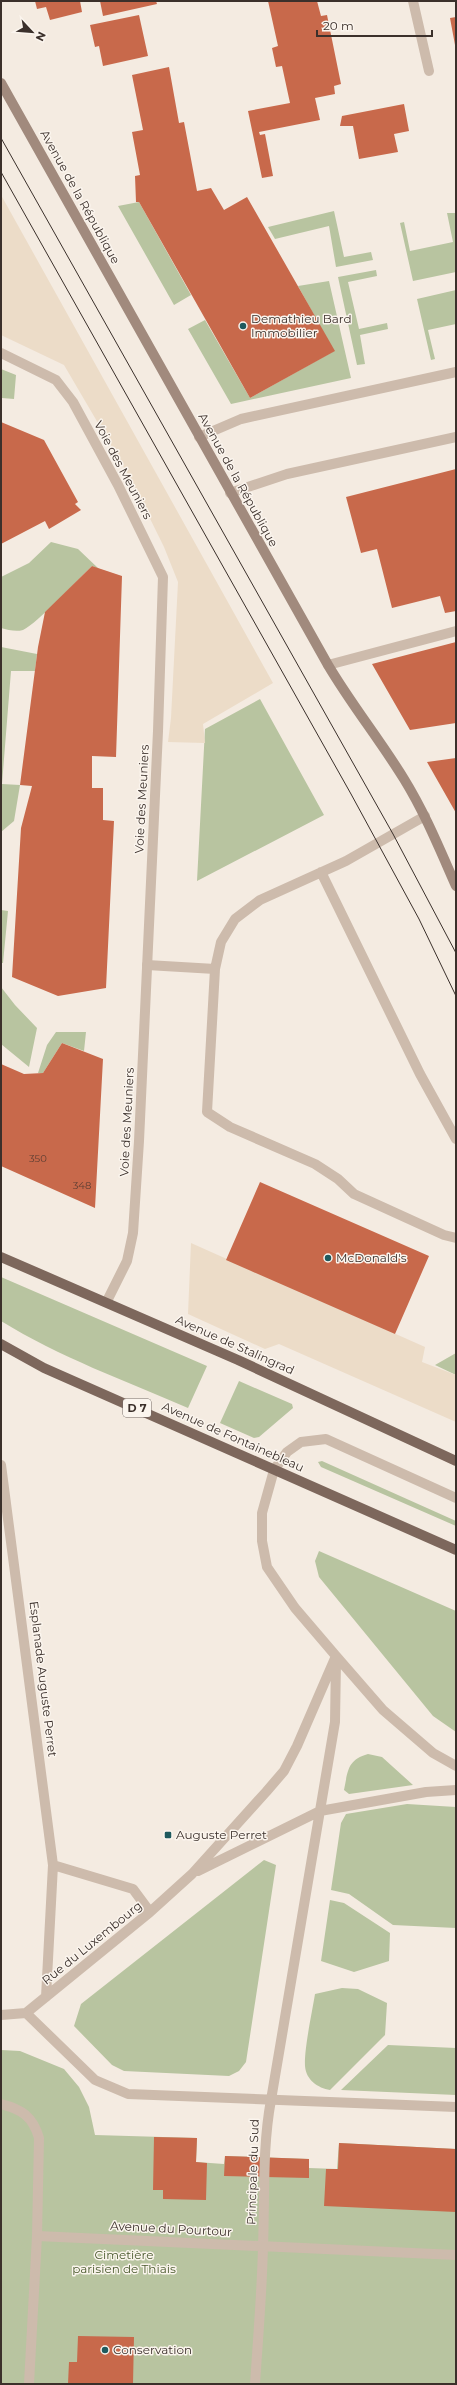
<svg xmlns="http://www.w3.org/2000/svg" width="457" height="2385" font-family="Montserrat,sans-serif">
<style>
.green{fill:#b8c4a0}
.plaza{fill:#ecdcc8}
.building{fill:#c8694b}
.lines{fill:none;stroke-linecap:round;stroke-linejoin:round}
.lane{stroke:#cdbbac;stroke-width:10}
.street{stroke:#cdbbac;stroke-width:10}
.secondary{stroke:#a18a7d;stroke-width:10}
.primary{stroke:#7d675c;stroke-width:10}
.tram{stroke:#3b302b;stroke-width:1}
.poi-dot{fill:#1f5a5e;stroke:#fbf5ee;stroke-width:1.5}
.labels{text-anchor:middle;stroke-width:3;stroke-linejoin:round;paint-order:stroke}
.number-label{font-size:10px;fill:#5e3e33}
.shield{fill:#fbf5ee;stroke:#756b66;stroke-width:1}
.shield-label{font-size:11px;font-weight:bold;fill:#3b302b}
.street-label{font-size:12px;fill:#3b302b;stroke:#fbf5ee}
.poi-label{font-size:12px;fill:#3b302b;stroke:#fbf5ee;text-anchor:start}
.park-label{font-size:12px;fill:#4a5a2e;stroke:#fbf5ee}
</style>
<rect width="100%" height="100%" fill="#f4ebe1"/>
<path class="green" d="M139,202L191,295L174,305L118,206Z
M334,211L344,257L371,252L373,260L336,267L329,226L275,239L268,227Z
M447,213H455L456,219V272L413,281L400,223L404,222L410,251L453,242Z
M376,270L377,276L348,282L359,329L387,323L388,329L360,335L365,364L357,365L338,277Z
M329,281L351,378L231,404L188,329L205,320L250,398L334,351L298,286Z
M456,290V324L428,330L435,359L431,360L417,299Z
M1,369L16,375L14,399L2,398Z
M51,542L78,549L99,569L92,566C77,580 38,623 23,630C16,632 8,630 1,628V577L29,563Z
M1,647L37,654L35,671H11L2,784L20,785L14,821L1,832Z
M260,699L324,815L197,881L205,729Z
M1,910L8,911L3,963H1Z
M1,987L15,1005L37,1028L29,1067L1,1044Z
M56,1032H86L84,1051L62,1043L43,1073H38L47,1045Z
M1,1277L207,1366L188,1408C126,1381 59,1357 1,1321Z
M456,1353V1375L435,1365Z
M239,1381L292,1404L293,1408L259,1437L254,1438L220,1423Z
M322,1461L456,1521V1526L321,1467L318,1462Z
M319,1551L456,1611V1732L433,1716L319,1577L315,1561Z
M368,1754L382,1757L413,1785L349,1794L344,1790C348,1771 347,1760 368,1754Z
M407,1804L456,1807V1928L393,1925L349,1894L331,1890L341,1823L346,1814Z
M264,1860L276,1865L246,2062L239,2071L229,2076L124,2071L112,2065L74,2026L81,2004Z
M330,1900L344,1903L390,1933L389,1961L354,1972L321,1961Z
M342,1988L358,1989L387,2003L385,2035L330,2090C318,2088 306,2080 305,2066C304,2049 312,2013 315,1994Z
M388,2045L456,2048V2095L341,2090Z
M1,2050L20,2051L64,2069L79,2087L89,2107L95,2135L197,2138L196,2162L224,2164L225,2156L309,2159V2168L337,2169L339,2143L456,2149V2384H1Z"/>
<path class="plaza" d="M1,195L273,683L203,724L205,743L168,742L171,718L178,582L164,547L129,476L64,365L1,335Z
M191,1243L425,1347L422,1362L456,1375V1422L279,1344L265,1349L188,1314Z"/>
<path class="building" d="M35,1H80L82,12L50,20L46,7L37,9Z
M100,1H156L157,4L103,16Z
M268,1H317L321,16L327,15L341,84L334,86L335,94L315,98L320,120L259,132L260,135L265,134L273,176L262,178L248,111L290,103L282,66L276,67L272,48L278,46Z
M139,15L148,56L103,66L99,46L95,47L90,25Z
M456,17V45H455L450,18Z
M169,67L179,123L184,122L197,191L211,188L224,210L247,197L335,351L250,398L139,202H136L135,176L140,175L132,132L143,130L132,75Z
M404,104L409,131L394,134L398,152L359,159L353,126H340L342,116Z
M1,422L44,440L78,502L75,504L81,510L49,529L45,521L1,544Z
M456,469V611L445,613L440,596L392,608L377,549L361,553L346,497Z
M92,566L122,576L116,757L92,756V788H103V820L114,821L106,988L58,996L12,977L21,828L32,786L20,785L38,647L45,612Z
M456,642V723L410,730L372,664Z
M456,758V813L427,762Z
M62,1043L103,1059L95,1208L1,1166V1064L24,1074L43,1073Z
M260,1182L429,1256L395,1334L226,1260Z
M154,2137L197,2138L196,2162L207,2163L206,2200L163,2199V2190H153Z
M339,2143L456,2149V2212L324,2206L326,2169H338Z
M225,2156L309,2159V2178L224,2176Z
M78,2336L134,2337L133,2384H68L69,2362H77Z"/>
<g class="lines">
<path class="lane" d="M199,437L241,419L456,372
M230,493L287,474L456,437
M328,665L456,631
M321,872L420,1074L456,1139
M147,965L215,969L221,942L235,919L260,900L346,861L425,816
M215,969L207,1112L230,1127L315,1164L338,1179L354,1194L444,1235L456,1238
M1,2104C22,2109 33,2117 39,2138L37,2236L456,2255
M29,2384L37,2236
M255,2384C258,2338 262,2292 263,2246C265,2197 262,2149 271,2100"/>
<path class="street" d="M413,1L429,71
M1,353L56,380L73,402L118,485L163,577L158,731L139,1141L133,1233L127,1261L107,1301
M1,1465L53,1865L46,1997
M456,1498L326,1439L301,1442L287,1452L274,1470L262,1513V1541L267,1567L295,1608L336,1656L383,1710L433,1753L456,1766
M53,1865L133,1889L150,1912
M198,1871L320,1811L426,1792L456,1790
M26,2013L95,2080L128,2094L456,2107
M1,2015L26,2013L150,1912L192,1874L266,1792L284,1771L297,1746L336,1656
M271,2100L335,1722L336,1661"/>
<path class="secondary" d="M1,83L328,665C351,704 380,740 404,779C425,813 440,850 456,886"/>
<path class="primary" d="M1,1257L238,1360L456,1461
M1,1344L44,1368L456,1550"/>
<path class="tram" d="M1,138L393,834L456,953
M1,172L351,794L419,919L456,996"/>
</g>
<g class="poi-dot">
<circle cx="243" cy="326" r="4"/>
<circle cx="328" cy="1258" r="4"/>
<rect x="164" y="1831" width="8" height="8" rx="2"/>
<circle cx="105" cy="2350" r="4"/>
</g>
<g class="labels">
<g class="number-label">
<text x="38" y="1162">350</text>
<text x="82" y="1189">348</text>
</g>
<rect class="shield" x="123" y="1399" width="28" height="18" rx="3"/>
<g class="shield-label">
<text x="137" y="1412">D 7</text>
</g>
<g class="street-label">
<text transform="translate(80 197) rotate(61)" y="4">Avenue de la République</text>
<text transform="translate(123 470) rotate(62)" y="4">Voie des Meuniers</text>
<text transform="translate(238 480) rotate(61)" y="4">Avenue de la République</text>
<text transform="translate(142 799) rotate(-87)" y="4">Voie des Meuniers</text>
<text transform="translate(127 1122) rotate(-87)" y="4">Voie des Meuniers</text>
<text transform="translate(235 1345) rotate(24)" y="4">Avenue de Stalingrad</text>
<text transform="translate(233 1437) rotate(24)" y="4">Avenue de Fontainebleau</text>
<text transform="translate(43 1679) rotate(83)" y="4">Esplanade Auguste Perret</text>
<text transform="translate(92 1943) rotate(-39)" y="4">Rue du Luxembourg</text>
<text transform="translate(253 2172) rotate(-88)" y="4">Principale du Sud</text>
<text transform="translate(171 2229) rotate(3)" y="4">Avenue du Pourtour</text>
</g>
<g class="poi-label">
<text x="251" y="323">Demathieu Bard<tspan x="251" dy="14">Immobilier</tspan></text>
<text x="336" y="1262">McDonald's</text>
<text x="176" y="1839">Auguste Perret</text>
<text x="113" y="2354">Conservation</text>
</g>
<g class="park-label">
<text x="124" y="2259">Cimetière<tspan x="124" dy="14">parisien de Thiais</tspan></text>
</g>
</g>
<rect width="457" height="2385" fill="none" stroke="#3b302b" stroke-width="4"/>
<g transform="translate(32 32) rotate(116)" stroke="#fbf5ee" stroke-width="3" paint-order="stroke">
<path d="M0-3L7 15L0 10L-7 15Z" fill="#3b302b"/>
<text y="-6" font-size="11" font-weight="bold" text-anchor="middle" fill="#3b302b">N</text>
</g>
<path d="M317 30v6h115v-6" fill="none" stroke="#3b302b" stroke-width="2"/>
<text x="323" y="30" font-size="12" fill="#3b302b" stroke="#fbf5ee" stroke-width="3" paint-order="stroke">20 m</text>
</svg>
